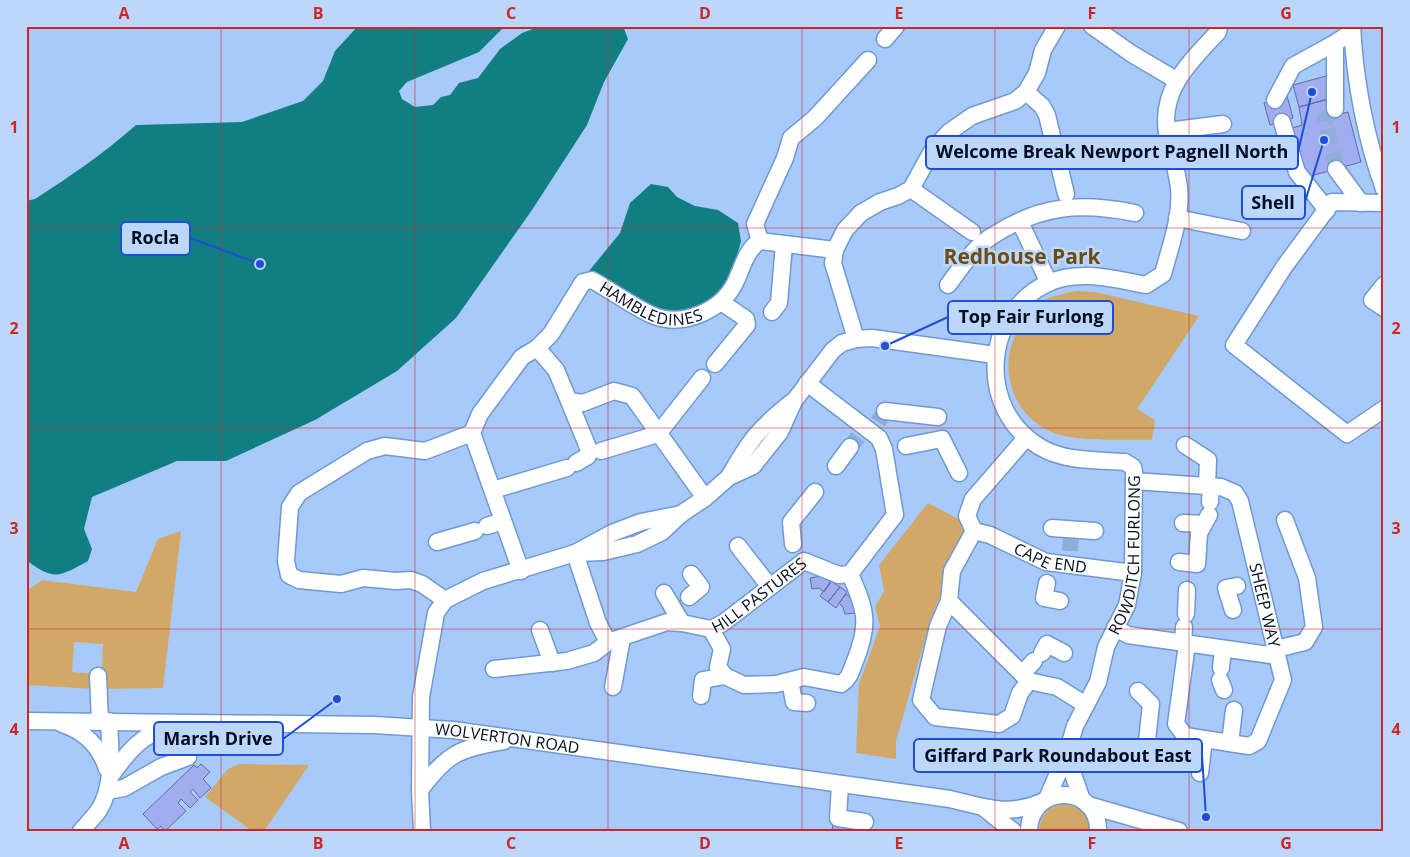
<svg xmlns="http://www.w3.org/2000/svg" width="1410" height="857" font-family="'Open Sans',sans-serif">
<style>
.green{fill:#d1a868}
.water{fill:#117f81}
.building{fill:#a2adef;stroke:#626aa7}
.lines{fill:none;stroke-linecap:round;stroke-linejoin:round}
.minor-tunnel{stroke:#8faed9;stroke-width:16;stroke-dasharray:16 8;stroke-linecap:butt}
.minor-casing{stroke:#7099d1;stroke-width:19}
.minor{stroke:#fff;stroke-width:16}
.grid{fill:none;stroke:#cb2728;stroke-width:1;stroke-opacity:0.55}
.labels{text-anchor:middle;stroke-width:5;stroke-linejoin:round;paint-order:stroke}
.street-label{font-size:16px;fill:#010d21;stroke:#bdd7fb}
.district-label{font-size:21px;font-weight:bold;fill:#6b4c16;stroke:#bdd7fb}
.leader{fill:none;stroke:#1d4ed8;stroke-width:2}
.callout-dot{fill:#1d4ed8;stroke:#bdd7fb;stroke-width:2}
.callout{fill:#bdd7fb;stroke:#1d4ed8;stroke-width:2}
.callout-label{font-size:18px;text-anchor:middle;font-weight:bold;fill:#010d21}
.neatline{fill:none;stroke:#cb2728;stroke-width:2}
.grid-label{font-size:16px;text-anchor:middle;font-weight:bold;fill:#cb2728}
</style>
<rect width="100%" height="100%" fill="#a8cafa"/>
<path class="green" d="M1076,291L1095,292L1199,316L1137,409L1155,420L1152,440C1125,439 1070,443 1047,430C997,404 997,335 1040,303C1051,295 1064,294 1076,291Z
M928,503L970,525L931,618L896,741V759L856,753L859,684L880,626L875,607L884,591L879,565Z
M181,531L163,688L101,689L103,644L74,642L72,672L95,674V689L26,685V591L42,580L136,592L158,539Z
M239,764L309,765L264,831H252L205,797L228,769Z
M1061,804C1079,804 1089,813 1091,831H1039C1040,816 1047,807 1061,804Z"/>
<path class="water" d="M358,26H505L479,52L407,82L399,91L402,99L415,107L433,105L441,97L450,95L459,83L478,78L500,49L522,33L541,26H623L628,39L604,82L587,125L532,210L456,318L397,371L315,420L226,461H177L92,497L84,529L92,549L88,561C59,577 54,581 26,560V201L35,199C71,176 104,153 136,125L242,122L303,101L323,81L335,51Z
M651,184L668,187L677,197L695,206L718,210L738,223L741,241L731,279L710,307L682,315L641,306L589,271L620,233L630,203Z"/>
<path class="building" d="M1326,76L1332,98L1299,107L1293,85Z
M1287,96L1293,118L1270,125L1264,103Z
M1332,98L1337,115L1348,112L1361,162L1307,177L1292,128L1302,125L1299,107Z
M822,576L831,582L824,592L819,588L812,589L810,578Z
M831,581L840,587L828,602L820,596Z
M840,587L847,592L836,608L828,602Z
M846,594L855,601L857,613L845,614L843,607L839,603Z
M201,764L210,772L203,779L211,788L200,798L193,789L190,792L198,800L190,808L181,799L178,803L186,811L165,831L161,826L157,829L143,814L194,765L197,768Z
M833,824L862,831H832Z"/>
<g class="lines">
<path class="minor-tunnel" d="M1335,109L1325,120L1336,169
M878,422L885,411
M850,447L858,437
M1070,551L1071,537"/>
<g class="minor-casing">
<g id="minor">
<path d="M1092,26L1132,54L1176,80"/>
<path d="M1352,26C1355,82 1365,136 1384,189"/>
<path d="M885,39L896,26"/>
<path d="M1026,92L1042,106L1047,115L1066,194"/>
<path d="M1275,100L1293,66L1335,43"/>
<path d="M1335,109V43L1352,32"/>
<path d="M1282,122L1297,172L1327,210"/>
<path d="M1167,131L1223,124"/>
<path d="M1336,169L1361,203"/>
<path d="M911,189L972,232"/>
<path d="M1384,203L1332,202L1284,267L1234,345L1347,434L1384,409"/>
<path d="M1177,218L1242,231"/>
<path d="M1020,222L1049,283"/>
<path d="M760,241L755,224L785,158L791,138L815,118L868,60"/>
<path d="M835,250L845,230L861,213L880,202L898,196L911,189L932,151L949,132L972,116L1015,101L1026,92L1037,73L1043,50L1057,26"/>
<path d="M948,285C961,268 973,248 992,236C1040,205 1080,202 1135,213"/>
<path d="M1384,285L1372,300L1384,308"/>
<path d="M772,312L779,303L784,244"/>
<path d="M537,348L556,370L569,401L583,403L614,391L632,396L705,498"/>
<path d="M715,364L747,325L746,319L721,302"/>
<path d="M807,383L879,438L884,449L895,515L850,574"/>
<path d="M569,401L589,450L588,456L576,463"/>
<path d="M885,411L938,417"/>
<path d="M1026,438L973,499L967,516L974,531L952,571L949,601L938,626L921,700L935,717L999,724L1012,716L1020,693L1029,681L1057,687L1086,705"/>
<path d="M1185,445L1208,460L1207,486"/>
<path d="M906,446L942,439L959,473"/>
<path d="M601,451L658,434L702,378"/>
<path d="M836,466L850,447"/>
<path d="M729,477C749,441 759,428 792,402"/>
<path id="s1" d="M1134,481L1221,487L1235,493L1240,501L1283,680L1258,741L1249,746L1185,736L1176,724L1187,644"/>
<path d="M493,490L567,468"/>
<path d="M1210,502L1211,486"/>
<path d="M1183,523L1204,524"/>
<path d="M487,526L503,521"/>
<path d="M1052,528L1095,531"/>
<path id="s2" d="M974,531L990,535L1046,562L1133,573"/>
<path d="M437,542L475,531"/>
<path d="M793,544L791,522L815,492"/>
<path d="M738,546L770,587"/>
<path d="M575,553L603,552L637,544L662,532L681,514L705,498L729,477L753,466L780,432L794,401L833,350L842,343L856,339L872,338L995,355"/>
<path d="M575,553L598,623L608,642"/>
<path d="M1179,562L1197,564L1199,533L1209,515"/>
<path id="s3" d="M521,571L472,433L480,414L522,357L537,348L551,334L583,282L592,280C612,291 632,306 652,315C682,328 721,311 735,283C742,269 746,249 760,241L835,250L833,263L856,339"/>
<path d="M1047,583L1044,598L1060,601"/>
<path d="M664,593L682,623"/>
<path d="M689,597L701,587L691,574"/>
<path d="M445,600L422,584L411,580L396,581L363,578L341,584L299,580L289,575L286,561L290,507L299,493L367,451L385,446L425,451L472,433"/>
<path d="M949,601L1029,681"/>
<path d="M1233,610L1226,588L1237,586"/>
<path d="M1186,614L1187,590"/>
<path d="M1115,628L1128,635L1277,656"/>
<path d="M711,629L722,649L718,667L725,676L744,685L776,684L804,677L841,684C850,678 851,671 855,661C870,624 866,610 850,574"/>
<path d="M540,630L552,663"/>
<path d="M1183,643L1184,627"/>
<path d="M1276,649L1305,642L1314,627L1307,578L1285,520"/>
<path d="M1042,653L1047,644L1064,653"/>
<path d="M1221,668L1223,649"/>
<path id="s4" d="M494,669L567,661L594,653L608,642L667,622L682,623L711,629L723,623L804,561L839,575L850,574"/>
<path d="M1022,674L1034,661"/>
<path d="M98,676L100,721"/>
<path d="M1220,680L1224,690"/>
<path d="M790,681L794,702L807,703"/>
<path d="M613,687L622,638"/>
<path d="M701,696L703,680L725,676"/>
<path id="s5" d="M26,721L375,725L453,730L950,799C984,807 1007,817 1042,802"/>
<path d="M62,724C84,731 100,747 107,769"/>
<path d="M1230,743L1234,710"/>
<path d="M1068,750L1073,774L1082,800"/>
<path d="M1133,758L1145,759L1151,704L1138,691"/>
<path d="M1200,773L1204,739"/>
<path d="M110,777C127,753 142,733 172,726"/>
<path d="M840,784L838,818L865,822"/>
<path d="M420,790C447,754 459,748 504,741"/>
<path d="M107,791L124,788L161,767L188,757"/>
<path id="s6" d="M1047,799L1068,750L1075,726L1098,682L1106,647L1127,605L1133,573L1134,471L1133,467L1125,462C1098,460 1065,462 1040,447C977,410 982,314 1048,283C1079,269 1114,279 1146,285L1163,274C1170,247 1182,216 1179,188C1177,169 1170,151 1167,132C1160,89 1191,61 1218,32L1219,26"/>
<path d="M1088,805L1179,831"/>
<path d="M985,809L1013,831"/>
<path d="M81,831C87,824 94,817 99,810C115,784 110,750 109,721"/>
<path d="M422,831L420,790L421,697L436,613L445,600L483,581L575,553L612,533L641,522L681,514"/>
<path d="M1029,831C1030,782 1099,784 1098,831"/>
</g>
</g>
<use href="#minor" class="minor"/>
</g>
<path class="grid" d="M221,26V831M415,26V831M608,26V831M802,26V831M995,26V831M1189,26V831M26,228H1384M26,428H1384M26,629H1384"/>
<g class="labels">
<g class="street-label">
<text dy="6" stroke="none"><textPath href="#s3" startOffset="411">HAMBLEDINES</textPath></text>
<text dy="6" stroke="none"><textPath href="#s6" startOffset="260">ROWDITCH FURLONG</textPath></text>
<text dy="6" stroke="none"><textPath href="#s2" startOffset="82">CAPE END</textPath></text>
<text dy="6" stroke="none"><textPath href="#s4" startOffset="285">HILL PASTURES</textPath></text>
<text dy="6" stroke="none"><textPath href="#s1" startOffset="219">SHEEP WAY</textPath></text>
<text dy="6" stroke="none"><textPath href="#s5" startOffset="482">WOLVERTON ROAD</textPath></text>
</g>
<g class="district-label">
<text x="1022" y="264">Redhouse Park</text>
</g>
</g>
<path class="leader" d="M1312 92L1298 152M1324 140L1305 202M260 264L190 238M885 346L948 317M337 699L283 739M1206 817L1202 755"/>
<g class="callout-dot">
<circle cx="1312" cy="92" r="5"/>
<circle cx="1324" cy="140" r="5"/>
<circle cx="260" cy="264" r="5"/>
<circle cx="885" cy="346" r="5"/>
<circle cx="337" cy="699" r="5"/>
<circle cx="1206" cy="817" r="5"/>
</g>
<g class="callout">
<rect x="926" y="136" width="372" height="33" rx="5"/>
<rect x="1242" y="186" width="63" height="33" rx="5"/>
<rect x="121" y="222" width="69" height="33" rx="5"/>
<rect x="948" y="301" width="165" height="33" rx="5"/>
<rect x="154" y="722" width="129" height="33" rx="5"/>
<rect x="914" y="739" width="288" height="33" rx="5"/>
</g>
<g class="callout-label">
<text x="1112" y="158">Welcome Break Newport Pagnell North</text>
<text x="1273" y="209">Shell</text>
<text x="155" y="244">Rocla</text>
<text x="1031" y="323">Top Fair Furlong</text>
<text x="218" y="745">Marsh Drive</text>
<text x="1058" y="762">Giffard Park Roundabout East</text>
</g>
<rect width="1410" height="857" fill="none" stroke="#bdd7fb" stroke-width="55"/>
<rect x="28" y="28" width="1354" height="802" class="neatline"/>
<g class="grid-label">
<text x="124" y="19">A</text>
<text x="318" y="19">B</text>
<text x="511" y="19">C</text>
<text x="705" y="19">D</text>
<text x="899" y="19">E</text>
<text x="1092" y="19">F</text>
<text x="1286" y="19">G</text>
<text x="14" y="133">1</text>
<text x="1396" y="133">1</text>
<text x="14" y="334">2</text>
<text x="1396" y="334">2</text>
<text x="14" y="534">3</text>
<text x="1396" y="534">3</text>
<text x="14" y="735">4</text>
<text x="1396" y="735">4</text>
<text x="124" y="849">A</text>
<text x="318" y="849">B</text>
<text x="511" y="849">C</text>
<text x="705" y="849">D</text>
<text x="899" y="849">E</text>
<text x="1092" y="849">F</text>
<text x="1286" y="849">G</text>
</g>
</svg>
